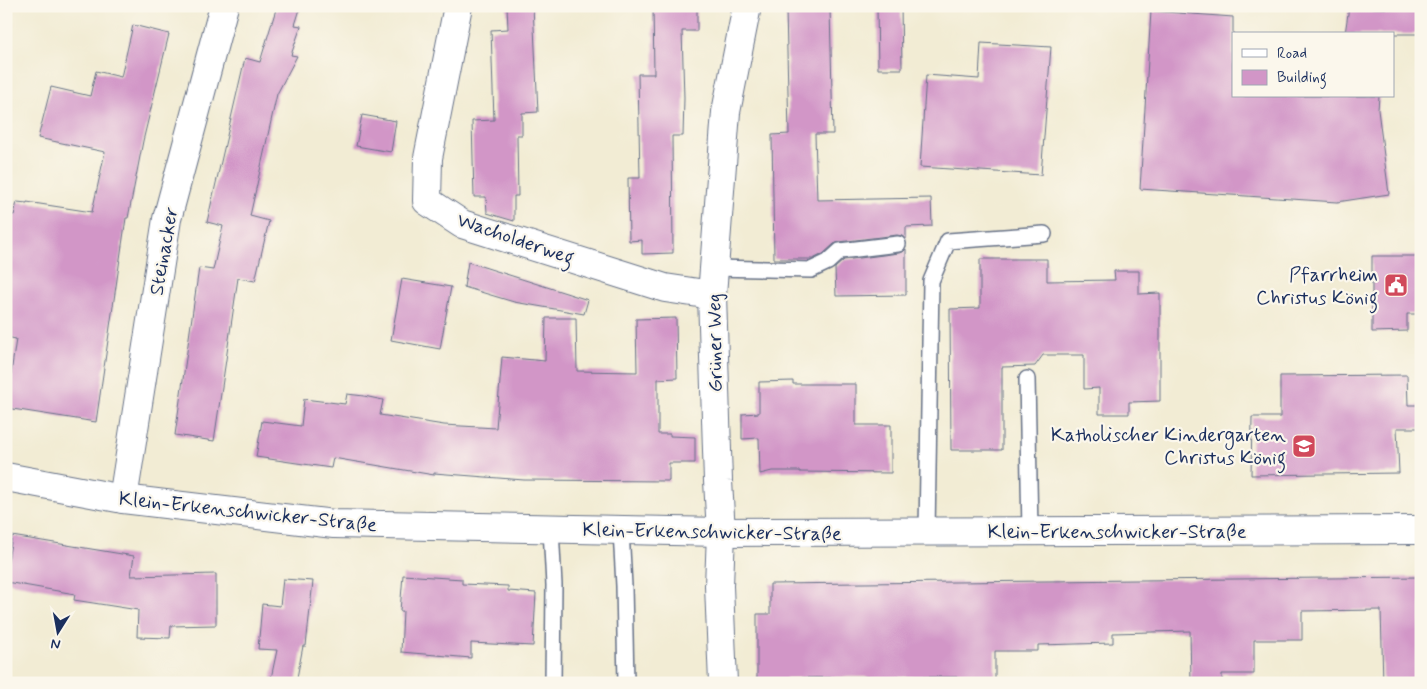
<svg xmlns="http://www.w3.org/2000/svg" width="1427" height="689" font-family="Mynerve,sans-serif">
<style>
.building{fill:#d296c7}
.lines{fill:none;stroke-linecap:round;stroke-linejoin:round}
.service-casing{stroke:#667187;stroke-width:18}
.minor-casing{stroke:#667187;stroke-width:30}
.tertiary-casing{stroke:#667187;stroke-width:30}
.service{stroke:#fff;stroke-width:15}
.minor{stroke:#fff;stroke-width:28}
.tertiary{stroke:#fff;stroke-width:28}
.labels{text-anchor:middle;stroke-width:4.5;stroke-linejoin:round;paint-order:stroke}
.street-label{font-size:20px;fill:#1b2f5e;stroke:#fbf7ec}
.poi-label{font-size:20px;fill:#1b2f5e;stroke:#fbf7ec;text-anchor:end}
</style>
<rect width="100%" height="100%" fill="#fbf7ec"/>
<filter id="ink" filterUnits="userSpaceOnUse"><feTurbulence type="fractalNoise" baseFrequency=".02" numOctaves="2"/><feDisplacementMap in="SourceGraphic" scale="10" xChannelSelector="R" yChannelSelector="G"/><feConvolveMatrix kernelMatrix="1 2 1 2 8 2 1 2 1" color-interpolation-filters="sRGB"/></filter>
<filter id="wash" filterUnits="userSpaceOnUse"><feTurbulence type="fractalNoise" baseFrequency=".0096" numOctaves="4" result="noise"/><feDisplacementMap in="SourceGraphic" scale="20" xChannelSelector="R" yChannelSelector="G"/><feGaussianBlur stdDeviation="1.12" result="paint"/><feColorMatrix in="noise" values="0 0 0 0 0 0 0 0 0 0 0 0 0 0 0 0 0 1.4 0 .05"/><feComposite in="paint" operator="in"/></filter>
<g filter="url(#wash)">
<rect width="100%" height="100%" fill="#f2ecd4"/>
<g id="blocks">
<path class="building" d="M277,6H301L295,25L301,26L291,55L297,56L277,94L250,216L269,221L255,281L238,278L214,441L175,435L199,268L213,270L223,226L207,222L245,58L260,62Z
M507,6H533L538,112L522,113V135H517L518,196H514V221L487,213L486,197H474L472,121L494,120L491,30L508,29Z
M653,6H697V31H682L684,98L683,136H672L673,253L642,254V240L629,241L628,178H640L638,74H654Z
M901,6L902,69H878L877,7Z
M1349,7L1421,10V34H1345Z
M830,9L833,134H815L817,200L931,198L932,226L906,227V239L902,236L897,235L839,242L834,244L823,254L813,259H774L772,135L789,134L786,10Z
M1151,11L1233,17V96H1379L1378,110L1389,194L1337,202L1140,189Z
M133,25L169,34L143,141L128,218H126L96,422L6,408L16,339L6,337V214L14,215L17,202L27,203V202L92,212L105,152L38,138L51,87L90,96L96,71L121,77Z
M981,43L1051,47L1041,175L920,167L926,75L979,79Z
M362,115L396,121L391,152L356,146Z
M906,249V295L836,296L835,268L844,260L899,253L903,252Z
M1372,256H1421V314H1407V331L1372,332Z
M980,259H1047V281L1115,280L1114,271H1139V294L1160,293V401L1129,402V414H1099V388L1084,389V355H1043L1035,366L1002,367V450H951L950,309L980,308Z
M468,262L588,300L584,314L514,302L464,287Z
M402,279L451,287L440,349L391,340Z
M546,318H576L577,371L637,372L636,319L676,318L677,378L658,379V434H670V436L695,437V463H669V481L524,480L434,473V475L333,458L331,468L256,457L262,421L301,426L304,399L345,404L347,394L364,396L383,400L380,415L444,425L496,428L502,357L545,361Z
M1407,375L1408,405H1421V428H1397L1399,473L1251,475L1252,417H1280V376Z
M793,381V384H856V425H891V473L800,472V471H772L760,474L759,438L742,439V414L759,413V382Z
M12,536L134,556L131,576L216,574V625L171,626L170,638L137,637L138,610L74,600L75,594L6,582V573Z
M403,575L462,579V584L508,586V591L536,593L533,646L471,643V658L401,652L403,611H400Z
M1421,577V683H1383L1381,610L1302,611V640H1254V674H1222V683H1191L1190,631L1113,633V643L1038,645V651H995V683H958L957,677H897V683H868V677L786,678V683H757V614H770V584Z
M283,579L313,581L306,646H303L296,683H270L277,650L258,649L262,604L280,606Z"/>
</g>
</g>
<g filter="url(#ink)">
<use href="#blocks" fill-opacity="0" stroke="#667187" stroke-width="1"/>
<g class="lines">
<g class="service-casing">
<path id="service" d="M714,268L811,270L828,262L840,251L898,244
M1027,379L1030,531
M551,529L554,585L553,683
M621,530L624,586L626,683
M927,532L931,281L948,241L1044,234"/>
</g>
<g class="minor-casing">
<path id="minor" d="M458,6L428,158L427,201L462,224L665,288L712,295
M123,499L167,219L224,6
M723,683L719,586L721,532L718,481L712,295L726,112L747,6"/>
</g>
<g class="tertiary-casing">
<path id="tertiary" d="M6,477L123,499L334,524L721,532L1421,530"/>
</g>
<use href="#service" class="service"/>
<use href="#minor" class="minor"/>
<use href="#tertiary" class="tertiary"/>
</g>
</g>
<defs>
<g id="civic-square" transform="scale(1.25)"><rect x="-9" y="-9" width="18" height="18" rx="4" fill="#d1495b" stroke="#fbf7ec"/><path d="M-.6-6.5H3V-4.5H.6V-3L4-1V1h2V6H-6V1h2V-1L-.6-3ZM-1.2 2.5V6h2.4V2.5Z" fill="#fff"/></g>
<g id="school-square" transform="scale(1.25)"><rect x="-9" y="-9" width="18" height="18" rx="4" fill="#d1495b" stroke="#fbf7ec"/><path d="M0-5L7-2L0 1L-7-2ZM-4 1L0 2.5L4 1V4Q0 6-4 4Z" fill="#fff"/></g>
</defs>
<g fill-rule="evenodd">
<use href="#civic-square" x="1396" y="285"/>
<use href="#school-square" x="1304" y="446"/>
</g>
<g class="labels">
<g class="street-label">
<text transform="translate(516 238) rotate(19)" y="7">Wacholderweg</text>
<text transform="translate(163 251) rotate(-80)" y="7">Steinacker</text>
<text transform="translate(714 343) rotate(-91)" y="7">Grüner Weg</text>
<text transform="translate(248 511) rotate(6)" y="7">Klein-Erkenschwicker-Straße</text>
<text transform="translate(712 531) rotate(1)" y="7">Klein-Erkenschwicker-Straße</text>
<text x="1117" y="538">Klein-Erkenschwicker-Straße</text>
</g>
<g class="poi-label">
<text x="1378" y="281">Pfarrheim<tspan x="1378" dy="23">Christus König</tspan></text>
<text x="1286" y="441">Katholischer Kindergarten<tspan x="1286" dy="23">Christus König</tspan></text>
</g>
</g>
<rect width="1427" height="689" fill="none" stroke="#fbf7ec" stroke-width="25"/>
<rect x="1232" y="32" width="162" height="65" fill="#fbf7ec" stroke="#a1a7b3"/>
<rect x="1242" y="49" width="25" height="8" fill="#ffffff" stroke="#a1a7b3"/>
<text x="1277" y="58" font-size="15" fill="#1b2f5e">Road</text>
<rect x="1242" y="70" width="25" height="15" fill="#d296c7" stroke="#a1a7b3"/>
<text x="1277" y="82" font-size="15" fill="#1b2f5e">Building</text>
<g transform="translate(58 632) rotate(191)" stroke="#fbf7ec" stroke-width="4" paint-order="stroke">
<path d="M0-4L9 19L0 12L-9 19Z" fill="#1b2f5e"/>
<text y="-8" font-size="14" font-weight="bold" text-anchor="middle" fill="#1b2f5e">N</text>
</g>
</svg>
